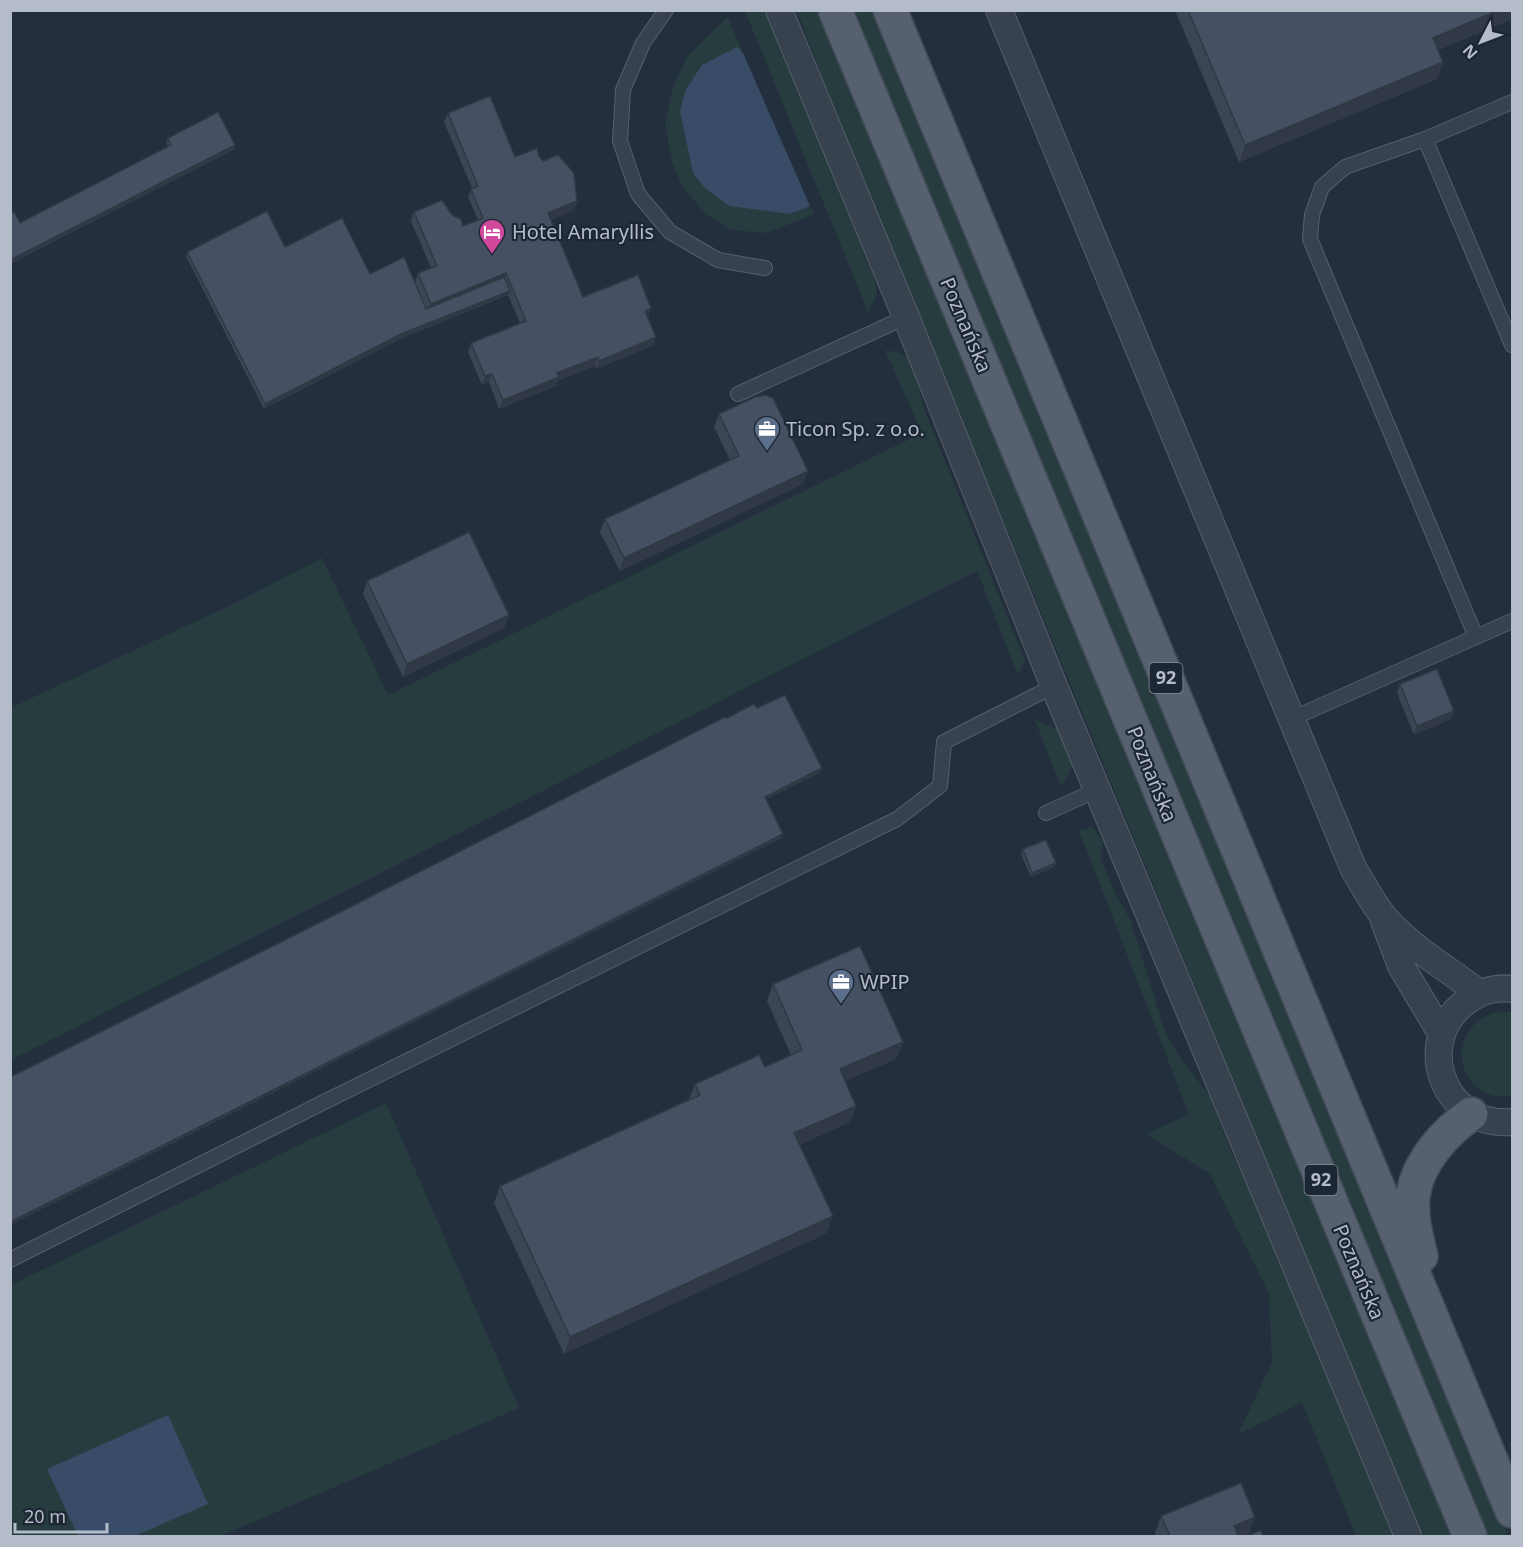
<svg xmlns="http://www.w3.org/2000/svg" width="1523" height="1547" font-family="'Noto Sans',sans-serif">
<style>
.green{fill:#263c3f}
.water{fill:#394c67}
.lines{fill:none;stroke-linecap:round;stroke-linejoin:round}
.lane-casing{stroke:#565f6c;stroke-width:16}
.street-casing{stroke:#565f6c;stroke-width:28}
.primary-casing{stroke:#414a57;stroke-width:36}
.lane{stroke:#38414e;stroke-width:14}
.street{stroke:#38414e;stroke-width:26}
.primary{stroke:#56606e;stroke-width:33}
.wall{fill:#3b4654}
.shaded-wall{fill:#303945}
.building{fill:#455162;stroke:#303945;stroke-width:1.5}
.labels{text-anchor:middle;stroke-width:4.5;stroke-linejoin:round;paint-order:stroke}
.shield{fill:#1d2633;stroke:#878f9c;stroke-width:1.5}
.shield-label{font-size:18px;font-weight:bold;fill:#b4bcc9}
.poi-label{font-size:20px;fill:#b4bcc9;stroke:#1d2633;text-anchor:start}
.street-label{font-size:20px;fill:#b4bcc9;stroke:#1d2633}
</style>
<rect width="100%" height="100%" fill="#242f3e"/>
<path class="green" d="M745,11H762L770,19L875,280L877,295L868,312Z
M797,11H818L1239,1026L1455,1536H1421L998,508L876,220Z
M852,11H875L1508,1536H1487Z
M728,17L743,53L736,47L790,214L810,206L815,214L766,233L730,230L706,214L683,188L672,162L665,122L674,85L688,55Z
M885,350L900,353L913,361L923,406L1025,661L1018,675L977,571L11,1060L10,708L229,606L322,558L388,695L922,433Z
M1035,720L1062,730C1076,758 1078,759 1061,787Z
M1090,825L1103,841L1101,859L1117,897L1130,919L1166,1034L1179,1056L1210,1096L1233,1156L1241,1165L1393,1536H1356L1302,1403L1238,1434L1272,1362L1269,1294L1210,1174L1146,1134L1189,1114L1078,828L1087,831Z
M1500,1011L1512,1012V1096C1455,1104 1441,1025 1500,1011Z
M386,1103L519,1408L221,1536H11V1285Z"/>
<path class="water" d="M737,47L743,53L810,206L790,214L729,206L705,188L693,173L680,111L686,89L702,65Z
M168,1415L208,1504L135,1536H78L47,1469Z"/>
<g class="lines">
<g class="lane-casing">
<path id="lane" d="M666,10L643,43L623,90L620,141L638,194L670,232L718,260L765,268
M1425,139L1512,345
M738,394L906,317
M1476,637L1310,239L1312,215L1322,187L1345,167L1425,139L1512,102
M1291,719L1512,621
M1046,813L1097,790
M10,1260L322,1103L897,819L940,786L944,742L1054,686"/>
</g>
<g class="street-casing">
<path id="street" d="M779,10L906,317L1054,686L1408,1536
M999,10L1354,870C1363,884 1371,900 1381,913C1408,947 1446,967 1479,993
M1384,921L1401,966L1441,1033
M1512,989C1499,987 1484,990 1473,997C1410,1034 1440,1128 1512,1122"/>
</g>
<g class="primary-casing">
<path id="primary" d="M835,10L1470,1536
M890,10L1512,1511
M1421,1256C1416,1236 1411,1217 1413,1196C1417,1163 1445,1132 1471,1114"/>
</g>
<use href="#lane" class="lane"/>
<use href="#street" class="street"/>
<use href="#primary" class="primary"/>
</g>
<path class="wall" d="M1175,10H1512V19L1438,50L1443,62L1437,79L1239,162Z
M448,113L515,157L539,156L577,201L574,210L551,220L583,297L648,317L656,337L652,346L596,369L595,366L557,381L556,386L499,409L489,382L482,385L468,352L471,343L520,323L508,295L400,339L264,409L186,256L187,252L285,247L370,274L426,309L415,282L418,273L431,268L411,221L414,212L452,215L463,226L478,220L468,197L472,188L444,122Z
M168,138L235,145L233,150L10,264V214L20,223L168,147L166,142Z
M719,414L803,484L620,571L600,532L605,519L730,460L714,427Z
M367,581L509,615L504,628L403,677L363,594Z
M1400,684L1454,711L1451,719L1414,735L1397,693Z
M1023,849L1054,867L1031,877L1021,854Z
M773,984L903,1042L896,1059L845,1081L856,1106L850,1122L799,1145L827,1233L564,1354L494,1203L500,1186L689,1099L695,1084L765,1067L791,1055L767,1001Z
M1161,1516L1249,1534L1243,1536H1156L1155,1533Z"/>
<path class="shaded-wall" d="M1499,10H1512V19L1426,55L1433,38Z
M1443,62L1437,79L1239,162L1245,145Z
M235,145L233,150L10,264V260Z
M577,201L574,210L545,222L548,213Z
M506,273L503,281L428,312L431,304Z
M510,291L508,295L400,339L264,409L265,404L401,334Z
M651,308L648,317L641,320L645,311Z
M656,337L652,346L596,369L599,361Z
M598,357L595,366L557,381L556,386L499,409L503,400L557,373Z
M492,374L489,382L482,385L485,376Z
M808,471L803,484L620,571L624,558Z
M509,615L504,628L403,677L407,664Z
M1454,711L1451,719L1414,735L1417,726Z
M822,768L820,773L763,801L765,797Z
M783,834L782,838L10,1225V1222Z
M1056,863L1054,867L1031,877L1032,873Z
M903,1042L896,1059L834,1086L840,1069Z
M856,1106L850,1122L788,1150L794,1133Z
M833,1216L827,1233L564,1354L570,1337Z
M1255,1517L1249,1534L1243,1536H1230L1234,1526Z"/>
<path class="building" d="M1188,10H1499L1433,38L1443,62L1245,145Z
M490,96L515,157L537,148L539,156L543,161L558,155L574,173L577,201L548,213L583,297L638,275L651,308L645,311L656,337L599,361L598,357L557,373L559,377L503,400L492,374L485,376L471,343L526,321L506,273L431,304L418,273L437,266L414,212L442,200L452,215L461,219L463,226L483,218L471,189L478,186L448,113Z
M218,112L235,145L10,260V214L14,212L20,223L33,216L171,145L168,138Z
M267,211L285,247L342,218L370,274L404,257L426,309L504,277L510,291L401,334L265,404L187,252Z
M765,395L773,398L808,471L624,558L605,519L739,456L719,414L755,397Z
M469,532L509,615L407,664L367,581Z
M1437,669L1454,711L1417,726L1400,684Z
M785,695L822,768L765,797L783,834L10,1222V1077L285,940L723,718H727L754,704L757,708Z
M1046,840L1056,863L1032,873L1023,849Z
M860,946L903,1042L840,1069L856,1106L794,1133L833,1216L570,1337L500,1186L700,1095L695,1084L759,1055L765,1067L802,1050L773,984Z
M1241,1483L1255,1517L1234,1526L1238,1536H1170L1161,1516Z
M1261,1530L1263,1536H1247Z"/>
<defs>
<g id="hotel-pin" transform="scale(1.35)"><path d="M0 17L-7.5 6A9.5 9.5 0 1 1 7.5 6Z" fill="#d1479c" stroke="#1d2633"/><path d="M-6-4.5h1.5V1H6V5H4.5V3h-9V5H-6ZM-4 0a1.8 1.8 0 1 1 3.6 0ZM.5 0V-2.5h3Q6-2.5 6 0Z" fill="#fff"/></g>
<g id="office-pin" transform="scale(1.35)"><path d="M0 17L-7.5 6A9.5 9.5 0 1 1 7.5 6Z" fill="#5c6f8a" stroke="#1d2633"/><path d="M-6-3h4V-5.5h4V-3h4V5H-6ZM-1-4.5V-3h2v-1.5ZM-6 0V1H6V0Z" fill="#fff"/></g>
</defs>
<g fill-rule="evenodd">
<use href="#hotel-pin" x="492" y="232"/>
<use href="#office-pin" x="767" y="429"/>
<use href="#office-pin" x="841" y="982"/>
</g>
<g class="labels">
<g class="shield">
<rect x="1149.5" y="663" width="33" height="30" rx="4.5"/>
<rect x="1304.5" y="1165" width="33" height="30" rx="4.5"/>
</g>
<g class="shield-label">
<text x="1166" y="684">92</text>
<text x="1321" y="1186">92</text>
</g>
<g class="poi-label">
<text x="512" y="239">Hotel Amaryllis</text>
<text x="786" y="436">Ticon Sp. z o.o.</text>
<text x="860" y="989">WPIP</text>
</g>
<g class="street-label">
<text transform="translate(966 325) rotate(67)" y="7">Poznańska</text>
<text transform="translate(1152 774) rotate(68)" y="7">Poznańska</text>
<text transform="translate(1359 1272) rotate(67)" y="7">Poznańska</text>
</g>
</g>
<rect width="1523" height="1547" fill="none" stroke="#b4bcc9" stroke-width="24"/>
<g transform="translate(1481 42) rotate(228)" stroke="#1d2633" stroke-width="4.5" paint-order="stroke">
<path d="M0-4.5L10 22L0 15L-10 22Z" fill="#b4bcc9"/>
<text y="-9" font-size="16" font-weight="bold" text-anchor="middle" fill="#b4bcc9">N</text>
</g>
<path d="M15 1523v9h92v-9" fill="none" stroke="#b4bcc9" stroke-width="3"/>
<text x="24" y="1523" font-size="18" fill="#b4bcc9" stroke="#1d2633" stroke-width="4.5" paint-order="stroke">20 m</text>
</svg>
